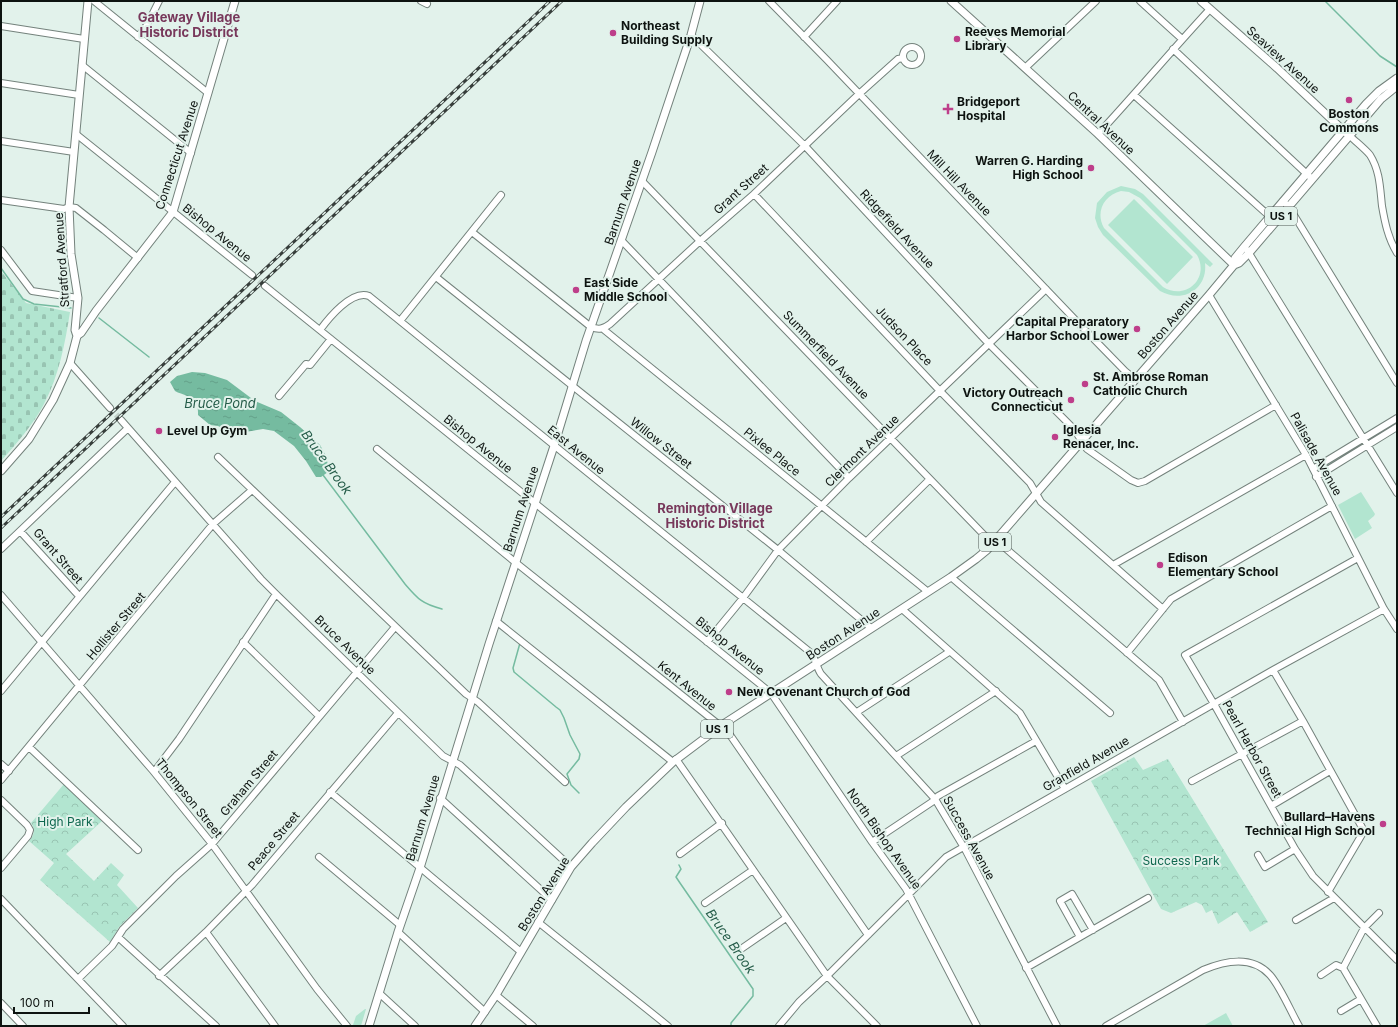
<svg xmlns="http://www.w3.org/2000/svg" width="1398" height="1027" font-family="Inter,sans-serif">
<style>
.green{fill:#b2e5d0;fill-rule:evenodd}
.forest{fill:url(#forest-crowns)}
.cemetery{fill:url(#cemetery-stones)}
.water{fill:url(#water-ripples)}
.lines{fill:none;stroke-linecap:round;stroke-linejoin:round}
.stream{stroke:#75bba0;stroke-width:1.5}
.minor-tunnel{stroke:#c2d1ca;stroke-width:6;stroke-dasharray:6 3;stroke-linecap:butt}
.minor-casing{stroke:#74827c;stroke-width:8}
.major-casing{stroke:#74827c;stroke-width:9}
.minor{stroke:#fff;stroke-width:6}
.major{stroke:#fff;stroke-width:7}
.rail-casing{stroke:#373e3b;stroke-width:3}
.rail{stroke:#e2f2eb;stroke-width:1.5;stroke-dasharray:4.5;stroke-linecap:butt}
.poi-dot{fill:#be3e8a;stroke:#e2f2eb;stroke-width:1.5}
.labels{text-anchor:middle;stroke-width:4;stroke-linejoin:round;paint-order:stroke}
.shield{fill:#e2f2eb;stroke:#4d5652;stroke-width:1}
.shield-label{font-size:11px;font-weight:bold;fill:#0d1310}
.poi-label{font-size:12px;font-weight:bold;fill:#0d1310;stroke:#e2f2eb;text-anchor:start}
.street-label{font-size:12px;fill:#0d1310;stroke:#e2f2eb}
.park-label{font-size:12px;fill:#0e674e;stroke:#e2f2eb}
.neighbourhood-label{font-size:13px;font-weight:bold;fill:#78385b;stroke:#e2f2eb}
.water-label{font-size:13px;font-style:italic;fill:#255c49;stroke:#e2f2eb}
</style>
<defs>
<pattern id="forest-crowns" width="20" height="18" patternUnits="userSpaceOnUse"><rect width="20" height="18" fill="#b2e5d0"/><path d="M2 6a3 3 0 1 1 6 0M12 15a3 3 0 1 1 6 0" fill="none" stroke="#98c4b2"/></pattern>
<pattern id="cemetery-stones" width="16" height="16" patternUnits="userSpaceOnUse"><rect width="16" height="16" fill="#b2e5d0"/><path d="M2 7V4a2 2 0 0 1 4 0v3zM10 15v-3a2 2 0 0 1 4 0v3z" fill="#98c4b2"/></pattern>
<pattern id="water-ripples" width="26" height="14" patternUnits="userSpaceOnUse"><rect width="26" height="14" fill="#75bba0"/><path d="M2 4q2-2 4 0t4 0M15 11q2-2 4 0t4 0" fill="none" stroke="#64a089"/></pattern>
</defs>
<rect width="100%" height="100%" fill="#e2f2eb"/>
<path class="green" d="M1121,186L1135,189L1143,194L1213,264L1210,267L1205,263C1208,289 1183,304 1160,291L1103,235L1098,227L1095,218L1097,203L1107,192ZM1121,191L1129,192L1140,198L1197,255C1210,278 1186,301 1163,287L1104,228C1095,212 1104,195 1121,191Z
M1134,199L1193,257L1167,284L1108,225Z
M1357,445H1359V448L1321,470V467Z
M1361,492L1375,514L1374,516L1368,521L1372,528L1355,539L1338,505Z
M365,1009H366L361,1026H354L353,1025L356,1016Z
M1226,1013L1233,1026H1203Z"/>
<path class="forest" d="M1134,757L1143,770L1168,759L1268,922L1250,932L1237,912L1218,924L1212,910L1206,913L1202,905L1196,902L1171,913L1161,909L1091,781Z
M64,784L102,821L66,854L94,881L111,863L124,875L117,885L138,908L119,927L110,942L40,880L54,863L29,841C34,836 36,829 31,823Z"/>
<path class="cemetery" d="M1,271L26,303L70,312C65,344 59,375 44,404C33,425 16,444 1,461Z"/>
<path class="water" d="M192,372L205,373L227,380L255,401L281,412L300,427L320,445L326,456L329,470L328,472L321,477H316L306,461L294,446L274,431L263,429L239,433H233L218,426L210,425L198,415C198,412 198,408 197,405C194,396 182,395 175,391L170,382L177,376Z"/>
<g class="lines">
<path class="stream" d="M1325,1L1380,56L1397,67
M1,268L23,299L34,304L71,308
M99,318L149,357
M323,475L405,584C418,599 422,604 442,609
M520,643L513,668L514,672L556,707L560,710L564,718L570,735L580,754L579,759L567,774L571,785L579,793
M679,865L681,869L676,877L680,883L753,989V996L731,1023V1026"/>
<path class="minor-tunnel" d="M252,275L265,286
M110,408L121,420"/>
<g class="minor-casing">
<path id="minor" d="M94,1L208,93
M421,1L427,4
M769,1L827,60L1084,329L1125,371L1135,379
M1140,1L1182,39
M1,26L84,39
M691,35L805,146L989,344L1074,429L1087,449L1131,480L1138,483L1145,481L1276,405
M138,37L147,25L159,1
M804,37L837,1
M903 56a9 9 0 1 1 18 0a9 9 0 1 1-18 0Z
M1173,49L1309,176
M82,65L191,153
M1025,68L1096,1
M1,83L79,95
M1134,95L1276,222
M76,134L252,275
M1098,134C1136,93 1172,50 1210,9
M1350,136C1356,142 1364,148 1370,155C1380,171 1380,188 1382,206C1385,223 1388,238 1397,253
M1,141L74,152
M642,181L985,536L1004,547L1159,680L1183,722
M754,194L940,391L1030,483L1041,502L1163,609
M1,200L64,209L69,207L76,208L104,230L138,258
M1283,201L1289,207L1397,383
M472,232L591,327C599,330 603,329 610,324L700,241L754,194L859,94L898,59L903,58
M622,241L849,478
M1,250L32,291L78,298
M1247,250L1397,493
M436,277L778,550L871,628
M265,286L771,693L872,842L906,889L977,1026
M1209,295L1306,455L1384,609L1397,629
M400,321L501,195
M603,329L927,591
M320,330C328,319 352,289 369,296L810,652C816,658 816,667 821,674L935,799L966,851L1057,1026
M70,363L110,408
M279,396L306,364L310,365L331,339
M121,420L261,579L276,594L443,756L460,765L571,867
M377,449L515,562L728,732L868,935
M218,457L466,694L478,702L565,782
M1313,469L1397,418
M1316,477L1397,427
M20,531L79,596
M866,542L930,479
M1,549L128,428
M1358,558L1185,655L1214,704L1295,849L1313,876L1397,960
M1113,565L1306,455
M951,577L1110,713
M1,595L154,772L212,844L317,989L347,1026
M902,609L1020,713L1065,789
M496,621L673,762
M243,642L319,716
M707,642L743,598L778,550L849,478L1046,289
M1127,653L1171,599L1332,506
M1273,670L1303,721L1364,831L1328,892
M1,691L175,482
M857,712L949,652
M29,747L138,850
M896,756L996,691
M676,759L827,976L877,1026
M1,764L9,771
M154,772L179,739L276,594
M1,780L213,524L252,490
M1192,781L1303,721
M330,792L521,952
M440,798L552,900
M1,800L27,825L30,830L28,836L1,868
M1271,806L1330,771
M872,842L932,802L938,796L1036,741
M680,854L722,823
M1258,855L1265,867L1295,849
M319,857L400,925
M1,899L123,1026
M705,903L753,870
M1296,920L1334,898
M538,922L668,1026
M206,932L275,1026
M398,932L485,1012
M118,937L216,1026
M1080,937L1060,901L1072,894L1093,930
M741,949L786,918
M1026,968L1148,898
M1321,975L1336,965L1343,968
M159,976L206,932L252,885L398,713
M78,979L112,946L123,929L176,876L212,844L395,627
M379,993L415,1026
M496,995L533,1026
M1,1003L23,1026
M1341,1011L1361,999
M779,1026L799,1002L827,976L946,857L1273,670L1384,609
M1106,1026L1203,970C1224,961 1252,955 1270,975C1280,986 1291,1012 1299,1026
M1377,1026L1343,968L1364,928L1379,913"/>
</g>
<g class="major-casing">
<path id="major" d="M951,1L1098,134L1234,265
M1201,1L1277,68L1346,133
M1234,265L1239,263L1249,253L1381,99L1397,86
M77,336L81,333L96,311L173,212L235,1
M1,471L29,439L53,400L70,363L77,336L75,330L78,298L71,254L69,207L88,1
M369,1026L398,932L420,868L489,644L554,446L586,341L652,152L691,35L700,1
M475,1026L496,995L571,867L592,843L626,807L673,762L725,723L951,577L976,559L987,550L1209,295L1234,265L1235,258L1244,247L1366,104L1379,91L1397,78"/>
</g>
<use href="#minor" class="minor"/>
<use href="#major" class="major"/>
<g class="rail-casing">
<path id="rail" d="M1,517L550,1
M1,528L562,1"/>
</g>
<use href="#rail" class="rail"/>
</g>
<g class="poi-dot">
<circle cx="613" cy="33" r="4"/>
<circle cx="957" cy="39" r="4"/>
<circle cx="1349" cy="100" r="4"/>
<path d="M946 103h4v4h4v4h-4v4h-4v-4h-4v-4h4z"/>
<circle cx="1091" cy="168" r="4"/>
<circle cx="576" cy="290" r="4"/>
<circle cx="1137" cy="329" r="4"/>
<circle cx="1085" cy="384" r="4"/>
<circle cx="1071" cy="400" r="4"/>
<circle cx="159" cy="431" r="4"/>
<circle cx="1055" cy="437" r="4"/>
<circle cx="1160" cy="565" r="4"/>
<circle cx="729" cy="692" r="4"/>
<circle cx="1383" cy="824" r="4"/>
</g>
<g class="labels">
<g class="shield">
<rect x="1265" y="207" width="32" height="18" rx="3"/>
<rect x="979" y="533" width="32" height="18" rx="3"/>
<rect x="701" y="720" width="32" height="18" rx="3"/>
</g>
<g class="shield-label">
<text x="1281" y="220">US 1</text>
<text x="995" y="546">US 1</text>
<text x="717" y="733">US 1</text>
</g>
<g class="poi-label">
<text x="621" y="30">Northeast<tspan x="621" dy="14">Building Supply</tspan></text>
<text x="965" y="36">Reeves Memorial<tspan x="965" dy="14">Library</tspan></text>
<text x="957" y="106">Bridgeport<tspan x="957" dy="14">Hospital</tspan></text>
<text x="1349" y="118" text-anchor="middle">Boston<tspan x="1349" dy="14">Commons</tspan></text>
<text x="1083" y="165" text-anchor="end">Warren G. Harding<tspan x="1083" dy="14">High School</tspan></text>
<text x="584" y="287">East Side<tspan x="584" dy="14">Middle School</tspan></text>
<text x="1129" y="326" text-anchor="end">Capital Preparatory<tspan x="1129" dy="14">Harbor School Lower</tspan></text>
<text x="1093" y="381">St. Ambrose Roman<tspan x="1093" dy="14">Catholic Church</tspan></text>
<text x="1063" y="397" text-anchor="end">Victory Outreach<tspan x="1063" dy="14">Connecticut</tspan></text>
<text x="1063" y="434">Iglesia<tspan x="1063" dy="14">Renacer, Inc.</tspan></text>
<text x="167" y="435">Level Up Gym</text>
<text x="1168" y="562">Edison<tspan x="1168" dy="14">Elementary School</tspan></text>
<text x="737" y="696">New Covenant Church of God</text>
<text x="1375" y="821" text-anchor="end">Bullard–Havens<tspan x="1375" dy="14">Technical High School</tspan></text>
</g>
<g class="street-label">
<text transform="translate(1283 60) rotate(42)" y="4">Seaview Avenue</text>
<text transform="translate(1101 123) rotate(43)" y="4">Central Avenue</text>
<text transform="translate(177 155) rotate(-72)" y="4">Connecticut Avenue</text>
<text transform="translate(959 183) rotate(46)" y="4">Mill Hill Avenue</text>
<text transform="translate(741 189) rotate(-42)" y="4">Grant Street</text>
<text transform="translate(623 202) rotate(-71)" y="4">Barnum Avenue</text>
<text transform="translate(897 229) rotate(47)" y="4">Ridgefield Avenue</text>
<text transform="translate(217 233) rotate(39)" y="4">Bishop Avenue</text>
<text transform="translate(62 260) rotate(-94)" y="4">Stratford Avenue</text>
<text transform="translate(1168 325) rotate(-49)" y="4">Boston Avenue</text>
<text transform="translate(904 336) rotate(47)" y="4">Judson Place</text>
<text transform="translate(826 355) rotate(46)" y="4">Summerfield Avenue</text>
<text transform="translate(661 443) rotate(38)" y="4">Willow Street</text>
<text transform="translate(478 444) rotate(39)" y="4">Bishop Avenue</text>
<text transform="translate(576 450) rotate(39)" y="4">East Avenue</text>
<text transform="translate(862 451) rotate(-44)" y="4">Clermont Avenue</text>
<text transform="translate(772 452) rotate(39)" y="4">Pixlee Place</text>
<text transform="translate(1316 454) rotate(61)" y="4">Palisade Avenue</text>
<text transform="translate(521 509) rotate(-72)" y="4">Barnum Avenue</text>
<text transform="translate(58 556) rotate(49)" y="4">Grant Street</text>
<text transform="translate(116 626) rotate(-50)" y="4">Hollister Street</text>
<text transform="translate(843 634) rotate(-33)" y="4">Boston Avenue</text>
<text transform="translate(345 645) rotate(44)" y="4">Bruce Avenue</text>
<text transform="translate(730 646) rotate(39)" y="4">Bishop Avenue</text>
<text transform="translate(687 686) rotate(39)" y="4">Kent Avenue</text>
<text transform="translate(1252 749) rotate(61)" y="4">Pearl Harbor Street</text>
<text transform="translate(1086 764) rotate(-30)" y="4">Granfield Avenue</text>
<text transform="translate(249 783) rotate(-50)" y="4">Graham Street</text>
<text transform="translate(189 798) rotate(51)" y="4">Thompson Street</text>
<text transform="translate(423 818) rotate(-73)" y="4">Barnum Avenue</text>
<text transform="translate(969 838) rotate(61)" y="4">Success Avenue</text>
<text transform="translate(884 839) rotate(55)" y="4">North Bishop Avenue</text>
<text transform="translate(274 841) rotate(-50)" y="4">Peace Street</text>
<text transform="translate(544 894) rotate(-58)" y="4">Boston Avenue</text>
</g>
<g class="park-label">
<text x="65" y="826">High Park</text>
<text x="1181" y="865">Success Park</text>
</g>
<g class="neighbourhood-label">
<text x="189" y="22">Gateway Village<tspan x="189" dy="15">Historic District</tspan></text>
<text x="715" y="513">Remington Village<tspan x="715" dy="15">Historic District</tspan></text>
</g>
<g class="water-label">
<text x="220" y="408">Bruce Pond</text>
<text transform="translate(327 462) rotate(54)" y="5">Bruce Brook</text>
<text transform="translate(731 941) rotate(55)" y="5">Bruce Brook</text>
</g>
</g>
<rect width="1398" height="1027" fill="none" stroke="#0d1310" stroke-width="4"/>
<path d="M14 1007v6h75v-6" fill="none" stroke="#0d1310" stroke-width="2"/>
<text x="20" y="1007" font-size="12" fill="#0d1310" stroke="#e2f2eb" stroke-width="3" paint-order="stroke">100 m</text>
</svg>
